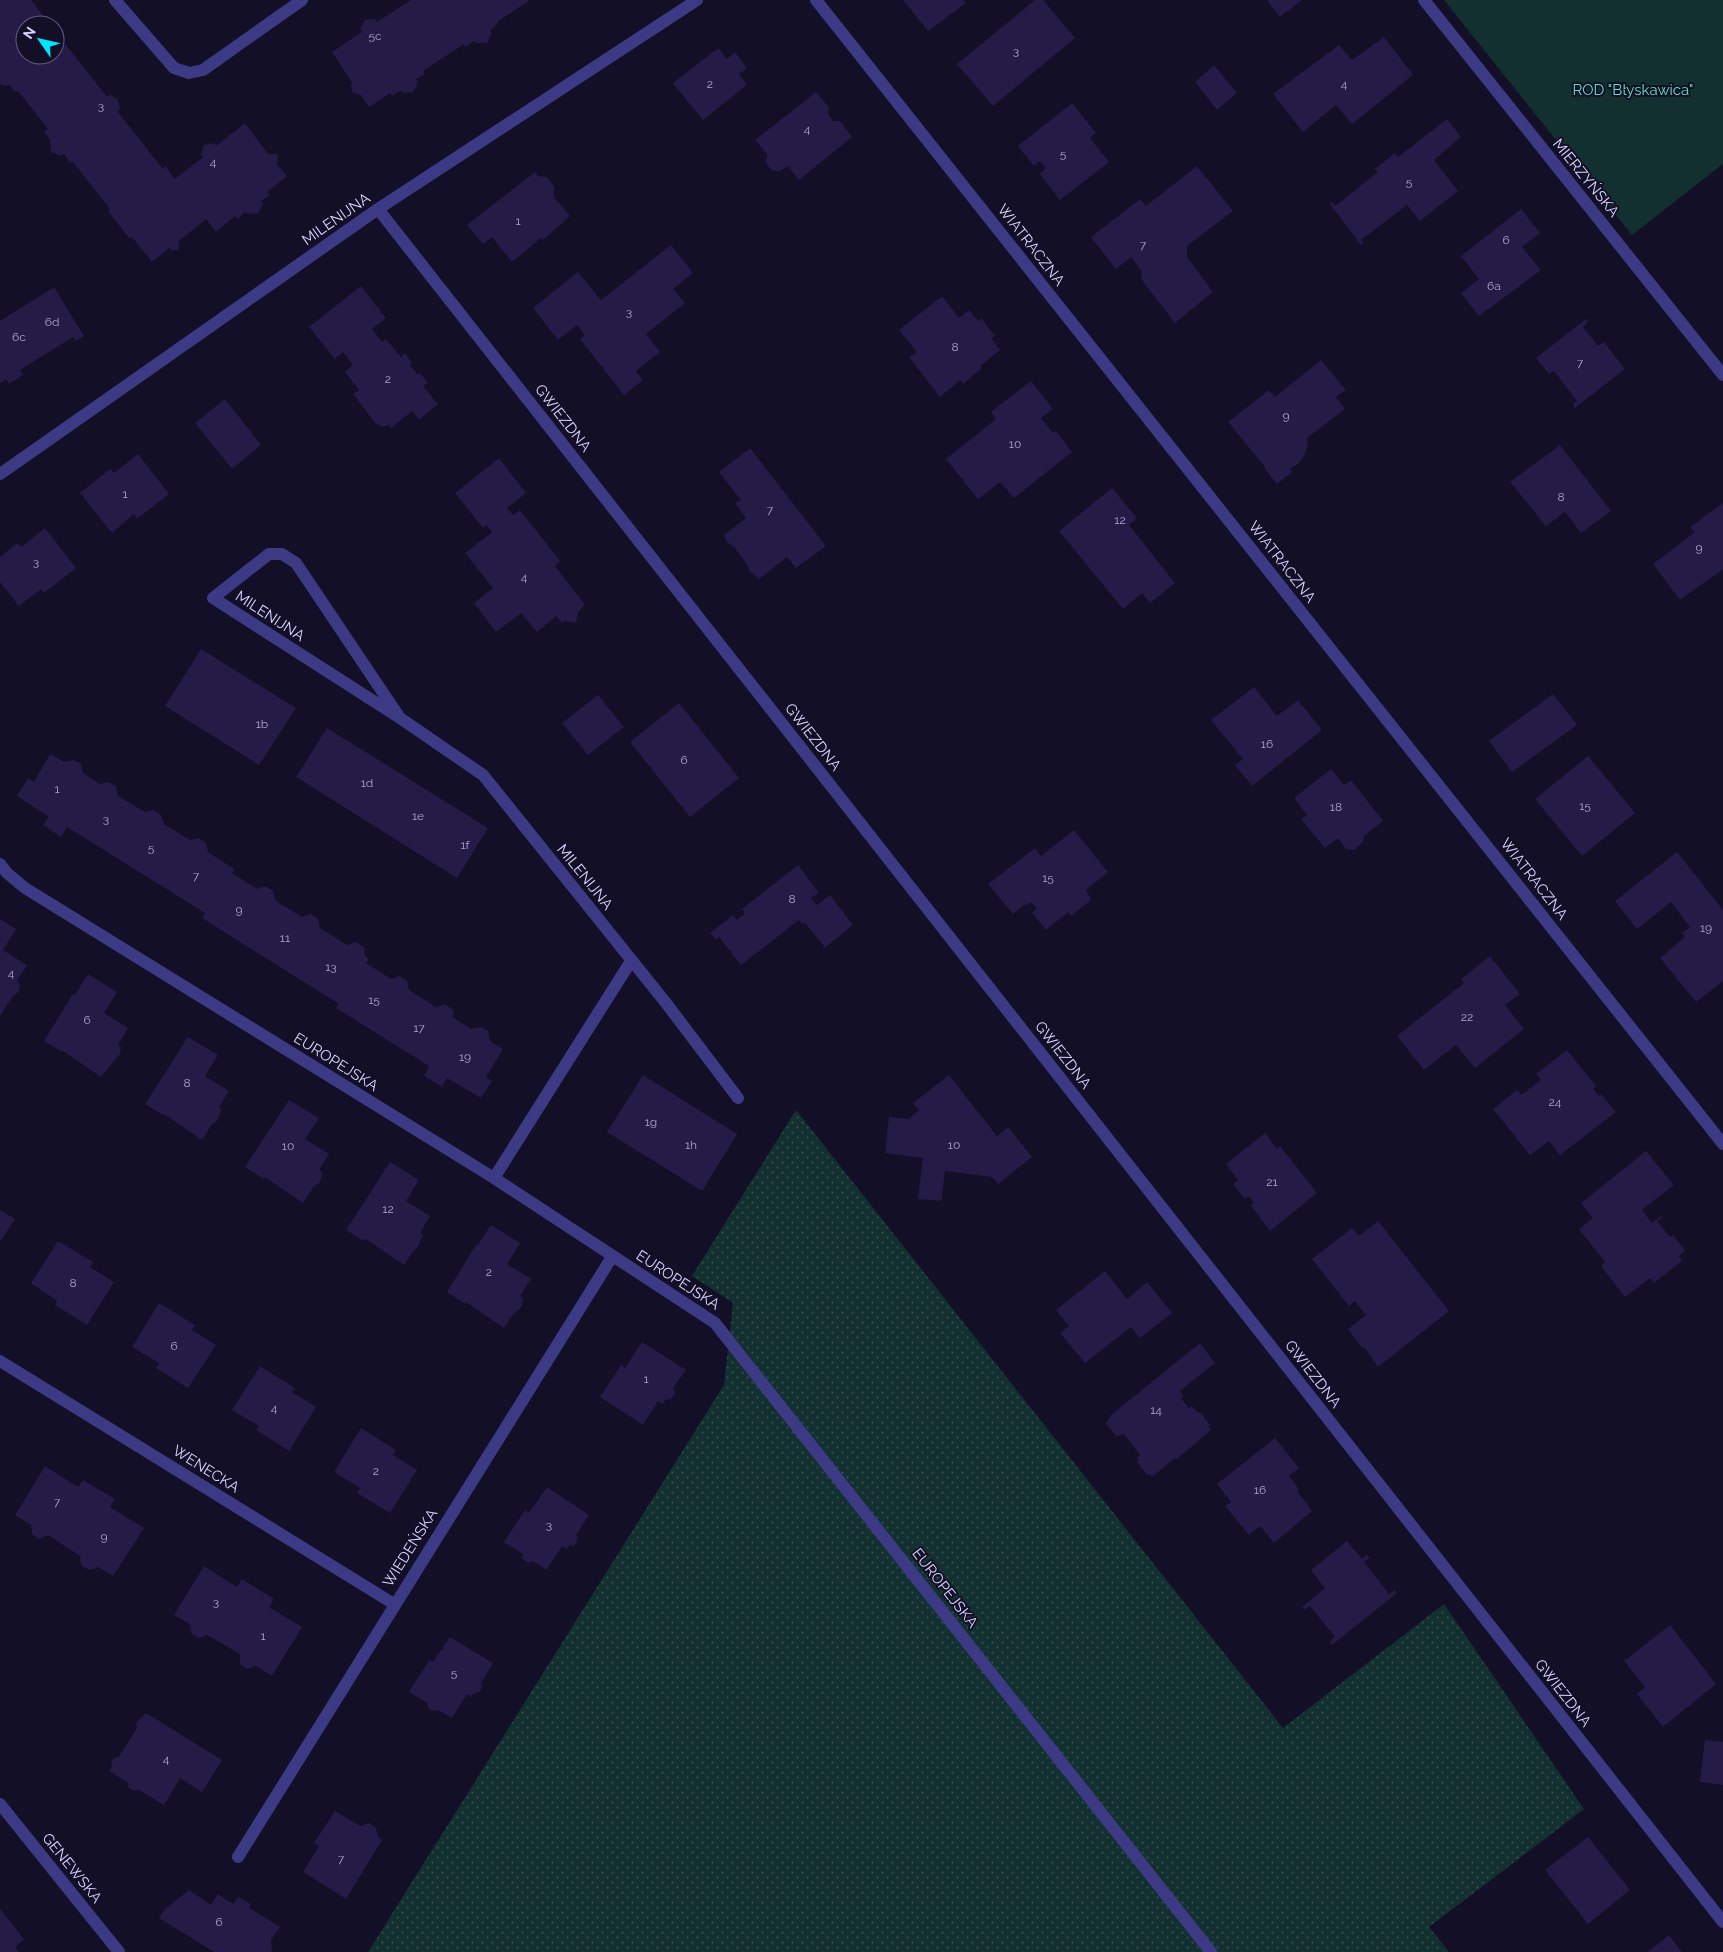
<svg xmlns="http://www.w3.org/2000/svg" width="1723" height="1952" font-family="Raleway,sans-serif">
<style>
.grass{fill:url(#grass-dots)}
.garden{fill:#12302f}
.building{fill:#241b47}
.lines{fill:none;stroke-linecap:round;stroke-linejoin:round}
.minor{stroke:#3d3a85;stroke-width:12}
.labels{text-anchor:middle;stroke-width:4;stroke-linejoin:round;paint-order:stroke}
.number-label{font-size:12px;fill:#aca6d1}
.park-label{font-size:15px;fill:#5fe0c0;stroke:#130f26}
.street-label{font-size:15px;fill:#d9d4ff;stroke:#130f26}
</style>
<defs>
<pattern id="grass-dots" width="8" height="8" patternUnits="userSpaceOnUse" patternTransform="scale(1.25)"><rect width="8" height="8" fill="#12302f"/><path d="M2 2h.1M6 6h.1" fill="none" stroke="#344d4e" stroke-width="1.8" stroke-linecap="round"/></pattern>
</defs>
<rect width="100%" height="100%" fill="#130f26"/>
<path class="grass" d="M796,1110L1283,1728L1444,1604L1584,1809L1429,1927L1449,1952H368L724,1385L733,1303L692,1276Z"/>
<path class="garden" d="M1444,0H1723V164L1632,235Z"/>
<path class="building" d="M0,0H31L50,25H25V55H55V26L63,29L65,39L63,41L107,97L110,95L118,99L120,109L117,111L163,169L165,166L175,179L203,157L201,154L204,145L214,143L216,146L245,123L268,154H277L278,161L276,163L287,176L267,192L270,195L261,201L263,203L258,213L248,214L245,212L238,219L235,216L216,232L206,219L178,242L179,243L178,250H171L169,248L152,262L132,237L129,238L108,211L110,209L72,161L70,163L64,154L61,156L51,152L50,140L44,132L48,129L18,91L15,92L9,84L6,86L0,84Z
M411,0H530L497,22L498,24L490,30L492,33L487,43H476L474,41L465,47L464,44L423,71L425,74L416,79L418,82L413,92L402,93L401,90L392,96L390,93L369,107L360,94L358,95L352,92L351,85L353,84L332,52L362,32L360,30L365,20L375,19L377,22Z
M903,0H963L966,3L928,31Z
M1035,0H1043L1075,38L993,106L957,64Z
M1267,0H1302L1280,17Z
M1384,37L1413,75L1352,124L1336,105L1303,132L1273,94L1339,45L1352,60Z
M718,48L727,59L735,52L747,68L739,74L747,85L703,120L673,83Z
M1214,65L1237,93L1217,110L1195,82Z
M816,92L829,107L828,113L833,121H840L852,137L799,180L788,166L780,171H772L766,163L767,154L755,140Z
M1072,103L1096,133L1090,138L1109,162L1060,200L1040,174L1046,168L1040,161L1034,166L1018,146Z
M1447,119L1461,137L1434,160L1458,191L1420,221L1407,205L1361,240L1364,243L1361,245L1330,204L1332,202L1335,206L1378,172L1375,169L1395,153L1398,157Z
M1197,166L1233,211L1187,246V257L1213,292L1175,323L1141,279L1142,272L1131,257L1116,269L1091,237L1140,199L1146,206Z
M535,172L538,176L547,177L554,186V197L570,216L543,240L541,238L512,262L492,237L483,244L467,225Z
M1521,209L1540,233L1522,247L1541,270L1479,316L1461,293L1479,279L1461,256Z
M671,245L693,273L673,289L685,303L646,334L660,352L636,371L643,380L624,395L580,339L585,335L577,325L558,340L533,308L578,272L601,300Z
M361,286L386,318L372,329L382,342L386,339L401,357L405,353L412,363L410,365L418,375L420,373L428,383L423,386L438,404L419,420L412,411L391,428L389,425L382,427L376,424L353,394L359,390L345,372L353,365L343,352L335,359L309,327Z
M54,287L84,336L76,341L73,337L20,370L23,375L9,384L6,379L0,383V321Z
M942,296L959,318L969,310L978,321L981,318L995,336L991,338L1000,350L980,366L982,368L963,384L960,380L940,397L909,357L917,352L899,330Z
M1586,319L1588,322L1583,327L1598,346L1604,342L1625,369L1575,408L1573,404L1577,401L1554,371L1549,374L1536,358Z
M1321,360L1346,390L1336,397L1345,409L1307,438L1308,444L1304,456L1298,464L1290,469L1292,472L1277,484L1265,469V467L1228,422L1269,390L1275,397Z
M1031,381L1053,409L1041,418L1053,433L1056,431L1072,452L1014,498L1000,482L978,499L946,459L996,419L991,412Z
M225,399L261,445L232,469L195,423Z
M1560,445L1611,511L1581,533L1565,512L1546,526L1510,482Z
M750,448L826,546L796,568L787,557L759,579L749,571L748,566L735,548L727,542L724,535L746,518L735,503L741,500L719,472Z
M138,454L169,494L137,519L134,514L112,533L80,493L110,469L114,473Z
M499,458L526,493L507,508L513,515L520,510L560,561L555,566L585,605L578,612L576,623L565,621L562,623L556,616L537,632L521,613L496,632L474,603L493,588L465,553L492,532L487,525L483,528L455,493Z
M1112,488L1137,518L1129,525L1175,583L1150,603L1142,593L1123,609L1059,531Z
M1723,503V569L1680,600L1653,564L1695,532L1690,527Z
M45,528L76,568L44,593L41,589L19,606L0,582V557L17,543L21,547Z
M201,649L296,708L259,765L165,706Z
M1254,687L1277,716L1298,700L1322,730L1252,786L1235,765L1243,759L1211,720Z
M1553,694L1577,725L1512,772L1489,741Z
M598,695L624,727L588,755L562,723Z
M679,703L739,778L690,817L630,742Z
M327,728L488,828L457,878L296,777Z
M50,754L64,762L73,760L81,764L83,773L100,784L108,782L116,786L118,796L145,812L153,810L161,815L164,824L190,840L199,838L206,843L208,852L234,869L232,873L257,889L265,886L273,891L276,901L302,917L311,914L318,919L320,928L347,945L356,942L364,947L365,956L369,959L366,963L391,979L400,976L407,981L409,990L436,1007L445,1004L453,1010L454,1018L471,1029L481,1027L488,1031L490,1041L503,1049L486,1077L492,1081L481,1098L447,1078L442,1087L424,1076L429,1066L336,1008L339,1004L202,918L205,913L67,827L61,837L43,825L49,817L17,796L28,778L34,782Z
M1588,756L1635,813L1582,856L1535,799Z
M1331,769L1344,785L1351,780L1383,821L1364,836L1363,842L1354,850L1346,849L1338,838L1325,848L1301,819L1307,815L1294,798Z
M1074,830L1108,872L1086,890L1091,900L1071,916L1068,912L1046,930L1032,913L1037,909L1031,902L1026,906L1025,904L1013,914L988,884L1035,848L1041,856Z
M1677,852L1723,910V981L1696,1002L1660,958L1685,937L1682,933L1690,927L1671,902L1637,929L1615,901Z
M798,865L819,893L811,898L817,905L830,895L853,925L822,950L824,946L805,923L802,924L799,920L741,965L719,937L716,940L710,933L733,915L737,920L745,913L742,909Z
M0,919L16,929L3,950L27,965L17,981L20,984L19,991L11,999L0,1016Z
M1490,956L1520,994L1505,1005L1524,1029L1475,1068L1456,1045L1424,1070L1397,1036L1464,983L1461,979Z
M88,974L117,992L104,1013L128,1028L118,1045L121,1047L120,1054L101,1077L63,1051L62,1052L44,1041L73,994L75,995Z
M188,1037L218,1055L205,1076L229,1091L219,1108L222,1109L217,1121L212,1124L202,1140L164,1114L163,1115L145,1104Z
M1567,1050L1596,1086L1593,1089L1599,1096L1601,1094L1616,1112L1560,1155L1549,1141L1530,1155L1493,1109L1517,1090L1521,1095L1541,1080L1536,1074Z
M643,1075L737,1134L702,1191L607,1132Z
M949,1075L997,1136L1008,1127L1032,1157L998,1184L992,1177L945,1171L941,1201L918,1199L923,1158L885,1153L889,1117L909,1119L919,1110L913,1103Z
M289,1100L319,1118L305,1139L329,1154L319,1170L322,1172L321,1179L318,1184L313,1187L303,1203L265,1177L264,1179L245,1167Z
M1265,1133L1277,1149L1280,1146L1317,1193L1270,1231L1251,1206L1254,1203L1249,1196L1245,1199L1233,1184L1238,1180L1226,1164Z
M1646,1151L1674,1185L1642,1210L1652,1223L1661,1216L1662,1218L1657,1221L1670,1237L1673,1235L1685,1251L1679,1256L1682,1261L1654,1283L1650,1278L1625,1297L1601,1266L1605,1262L1579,1229L1593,1218L1581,1203Z
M390,1162L419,1180L406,1201L430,1216L420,1233L423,1235L418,1247L414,1250L404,1265L366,1239L364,1241L346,1230Z
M0,1210L15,1219L0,1242Z
M1378,1221L1449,1311L1378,1367L1364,1347L1362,1348L1348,1329L1366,1315L1355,1301L1349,1306L1312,1259L1352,1228L1359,1236Z
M491,1225L520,1243L507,1264L531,1279L520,1296L523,1298L522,1305L519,1310L514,1313L504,1328L466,1302L465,1304L447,1292L476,1245L477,1246Z
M58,1241L93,1262L90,1267L114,1282L87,1325L55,1305L57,1301L31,1283Z
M1105,1271L1127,1299L1147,1282L1172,1313L1140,1338L1131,1327L1085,1363L1060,1333L1069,1326L1056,1310Z
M159,1303L195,1325L192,1330L216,1345L188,1388L156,1368L159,1363L132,1347Z
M642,1342L686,1370L673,1388L675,1394L671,1399L665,1400L663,1404L658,1401L643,1425L600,1397L621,1365L625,1368Z
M1200,1343L1215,1363L1180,1391L1183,1396L1181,1398L1189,1408L1192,1406L1198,1413L1200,1412L1210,1425L1209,1427L1211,1430L1176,1460L1175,1458L1152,1477L1150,1474L1148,1476L1137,1462L1139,1460L1137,1458L1140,1455L1124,1434L1116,1436L1106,1424L1111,1415Z
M260,1366L295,1388L292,1392L316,1407L289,1451L256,1430L259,1426L232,1410Z
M361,1428L396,1450L393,1455L417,1470L390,1513L357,1493L360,1488L334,1472Z
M1275,1438L1299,1468L1289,1476L1299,1489L1297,1491L1312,1511L1274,1543L1260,1526L1249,1535L1225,1506L1231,1502L1217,1484Z
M45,1466L78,1487L83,1480L115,1499L110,1507L144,1528L113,1576L97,1566V1568L89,1570L81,1565L80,1556L48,1535L39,1539L32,1534L31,1525L15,1515Z
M547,1487L589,1515L576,1535L578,1538L574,1546L569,1545L567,1549L562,1546L546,1570L533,1561L529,1563L522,1559L523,1554L504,1542L525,1510L529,1513Z
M1347,1541L1362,1559L1367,1555L1370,1558L1364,1562L1389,1594L1395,1590L1397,1593L1332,1645L1329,1642L1335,1637L1310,1606L1304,1610L1302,1607L1325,1588L1311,1570Z
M204,1566L237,1587L242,1579L274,1599L269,1607L302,1627L272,1676L256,1666L247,1669L240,1664V1654L207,1635L198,1638L191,1633L190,1624L174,1615Z
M1670,1625L1716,1684L1663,1727L1637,1694L1645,1687L1624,1661Z
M450,1637L493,1663L481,1683L482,1688L479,1692L474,1693L471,1697L467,1694L452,1718L438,1710L432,1711L429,1709L427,1703L409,1692L429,1660L433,1662Z
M146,1713L222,1760L202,1792L180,1778L164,1805L139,1790L134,1791L129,1788L128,1783L109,1771L112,1767L111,1762L114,1758L119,1757L137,1728L136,1723Z
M1705,1740L1723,1742V1785L1700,1782Z
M335,1811L360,1826L369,1823L376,1828L378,1837L382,1840L346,1899L303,1872L319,1846L314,1843Z
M1588,1837L1630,1890L1588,1924L1545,1870Z
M189,1890L211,1905L218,1894L233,1904L238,1897L251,1904L249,1908L280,1927L271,1940L272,1952H214L159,1918L165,1909Z
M0,1909L24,1939L15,1947L19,1952H0Z
M1669,1935L1682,1952H1648Z"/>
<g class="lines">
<path class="minor" d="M115,0L174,68L189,73L203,70L302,0
M816,0L1723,1144
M1424,0L1723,375
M378,209L1723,1922
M0,474L378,209L697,0
M400,718L296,563L282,554H269L213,598L400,718L483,775L666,1003L738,1098
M0,864L7,873L25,888L494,1178L715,1323L1211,1952
M494,1178L631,961
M0,1361L394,1604
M0,1804L119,1952
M238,1857L612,1257"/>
</g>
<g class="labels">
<g class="number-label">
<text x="375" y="40">5c</text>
<text x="1016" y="55">3</text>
<text x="710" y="88">2</text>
<text x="1344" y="88">4</text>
<text x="101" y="110">3</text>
<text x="807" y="133">4</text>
<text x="1063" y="158">5</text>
<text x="213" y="166">4</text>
<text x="1409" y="186">5</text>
<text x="518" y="225">1</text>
<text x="1506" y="244">6</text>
<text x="1143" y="249">7</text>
<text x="1494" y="290">6a</text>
<text x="629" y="316">3</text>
<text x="52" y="326">6d</text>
<text x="19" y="341">6c</text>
<text x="955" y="351">8</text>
<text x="1580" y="367">7</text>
<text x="388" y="383">2</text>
<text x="1286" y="420">9</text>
<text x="1015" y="448">10</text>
<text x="125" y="498">1</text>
<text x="1561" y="501">8</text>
<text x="770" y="514">7</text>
<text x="1120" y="524">12</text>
<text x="1699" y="552">9</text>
<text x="36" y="566">3</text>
<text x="524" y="581">4</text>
<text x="262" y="728">1b</text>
<text x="1267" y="748">16</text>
<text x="684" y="764">6</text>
<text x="367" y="787">1d</text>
<text x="57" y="793">1</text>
<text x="1585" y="810">15</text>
<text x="1336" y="811">18</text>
<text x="418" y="820">1e</text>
<text x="106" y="823">3</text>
<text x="465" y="849">1f</text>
<text x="151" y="852">5</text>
<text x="196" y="880">7</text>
<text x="1048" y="882">15</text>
<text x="792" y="903">8</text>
<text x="239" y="914">9</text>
<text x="1706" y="932">19</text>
<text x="285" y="942">11</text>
<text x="331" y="971">13</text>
<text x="11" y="977">4</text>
<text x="374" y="1004">15</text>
<text x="1467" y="1021">22</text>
<text x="87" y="1024">6</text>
<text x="419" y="1032">17</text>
<text x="465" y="1061">19</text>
<text x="187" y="1087">8</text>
<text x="1555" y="1106">24</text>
<text x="651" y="1126">1g</text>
<text x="691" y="1149">1h</text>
<text x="954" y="1149">10</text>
<text x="288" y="1150">10</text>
<text x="1272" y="1186">21</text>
<text x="388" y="1213">12</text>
<text x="489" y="1276">2</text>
<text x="73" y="1287">8</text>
<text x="174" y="1350">6</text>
<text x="646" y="1383">1</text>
<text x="274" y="1412">4</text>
<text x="1156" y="1414">14</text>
<text x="376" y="1475">2</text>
<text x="1260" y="1494">16</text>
<text x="57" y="1506">7</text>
<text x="549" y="1529">3</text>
<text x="104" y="1541">9</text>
<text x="216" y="1606">3</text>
<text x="263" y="1640">1</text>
<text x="454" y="1677">5</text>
<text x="166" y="1763">4</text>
<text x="341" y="1863">7</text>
<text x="219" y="1926">6</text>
</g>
<g class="park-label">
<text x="1633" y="95">ROD "Błyskawica"</text>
</g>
<g class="street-label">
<text transform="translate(1586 178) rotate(51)" y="5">MIERZYŃSKA</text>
<text transform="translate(336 219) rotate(-35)" y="5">MILENIJNA</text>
<text transform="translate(1031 245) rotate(52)" y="5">WIATRACZNA</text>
<text transform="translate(563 418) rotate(52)" y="5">GWIEZDNA</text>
<text transform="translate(1282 562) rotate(52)" y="5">WIATRACZNA</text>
<text transform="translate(270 616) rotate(33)" y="5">MILENIJNA</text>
<text transform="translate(813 737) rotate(52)" y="5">GWIEZDNA</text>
<text transform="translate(585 877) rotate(51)" y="5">MILENIJNA</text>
<text transform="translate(1534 879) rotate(52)" y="5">WIATRACZNA</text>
<text transform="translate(1063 1055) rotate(52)" y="5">GWIEZDNA</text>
<text transform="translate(336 1062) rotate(32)" y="5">EUROPEJSKA</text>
<text transform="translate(678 1280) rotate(33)" y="5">EUROPEJSKA</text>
<text transform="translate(1313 1374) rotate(52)" y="5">GWIEZDNA</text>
<text transform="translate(206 1469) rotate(32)" y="5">WENECKA</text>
<text transform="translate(410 1548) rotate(-58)" y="5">WIEDEŃSKA</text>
<text transform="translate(945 1588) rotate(52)" y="5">EUROPEJSKA</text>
<text transform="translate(1563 1693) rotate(52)" y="5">GWIEZDNA</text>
<text transform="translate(72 1868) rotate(51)" y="5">GENEWSKA</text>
</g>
</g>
<g transform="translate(40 40) rotate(304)"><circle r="24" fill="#130f26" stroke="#625e7d"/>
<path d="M0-4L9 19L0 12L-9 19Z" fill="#00e5ff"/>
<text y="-8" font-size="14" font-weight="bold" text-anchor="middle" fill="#d9d4ff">N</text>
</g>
</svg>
